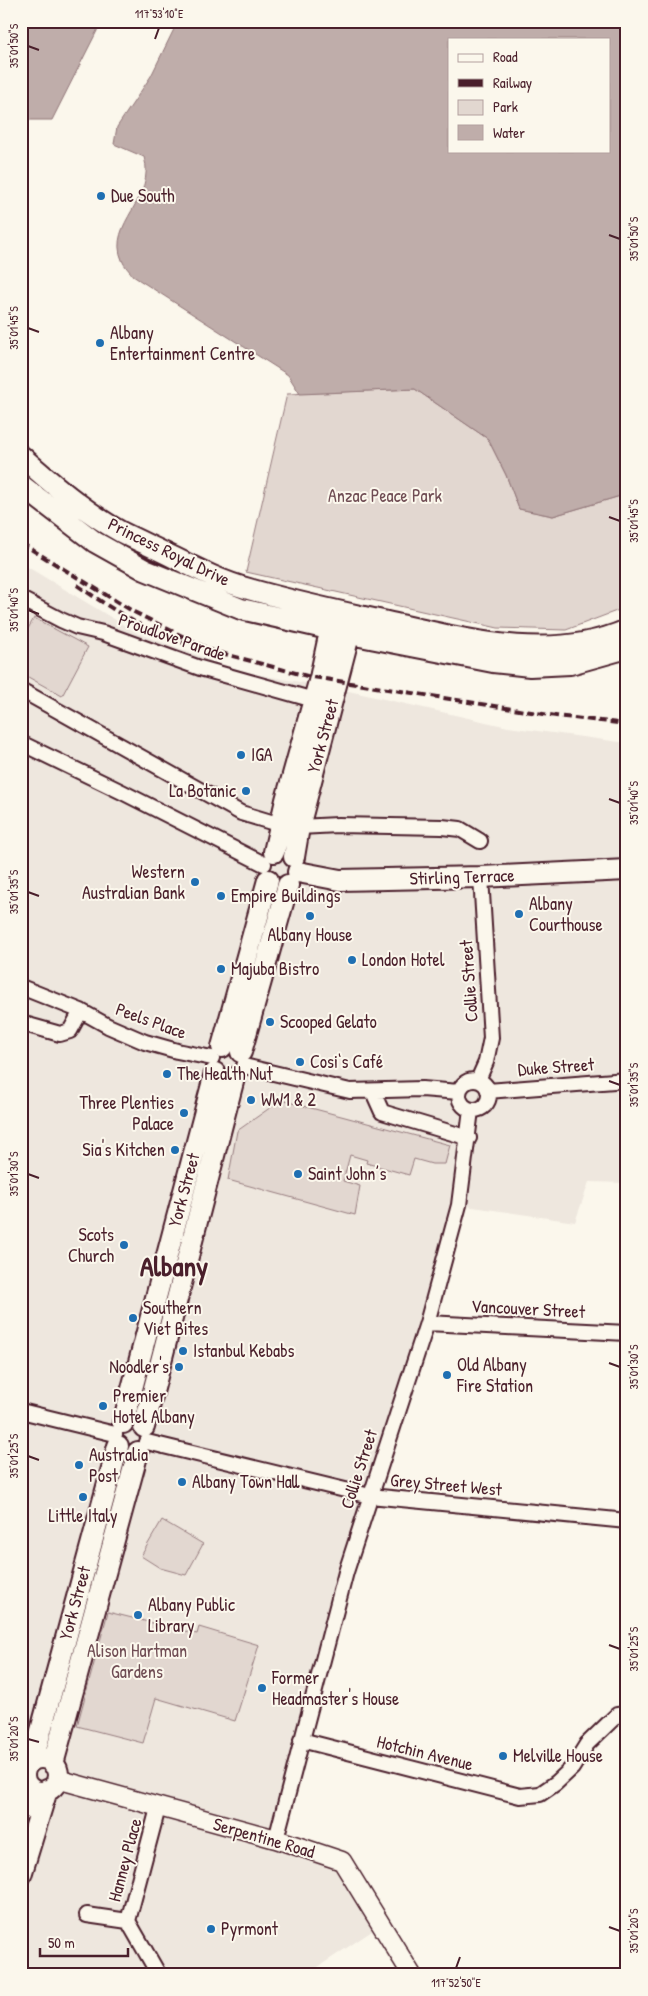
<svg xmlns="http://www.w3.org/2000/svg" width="648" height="1996" font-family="'Patrick Hand',sans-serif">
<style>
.built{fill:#eee7de}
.green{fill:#e2d7d0;stroke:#967b7e}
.water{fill:#bfadaa;stroke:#907477;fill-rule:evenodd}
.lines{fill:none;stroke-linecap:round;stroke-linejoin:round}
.minor-casing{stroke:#4a1f2b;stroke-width:18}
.tertiary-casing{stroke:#4a1f2b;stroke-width:21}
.secondary-casing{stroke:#4a1f2b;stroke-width:24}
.minor{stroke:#fbf7ec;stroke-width:14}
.tertiary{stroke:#fbf7ec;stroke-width:18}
.secondary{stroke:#fbf7ec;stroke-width:20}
.rail{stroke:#4a1f2b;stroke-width:4;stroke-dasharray:8 4;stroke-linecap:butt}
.ticks{fill:none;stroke:#4a1f2b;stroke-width:2}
.poi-dot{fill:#1f6fb2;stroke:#fbf7ec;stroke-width:2}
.labels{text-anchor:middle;stroke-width:4;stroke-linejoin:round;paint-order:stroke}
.poi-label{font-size:18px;fill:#4a1f2b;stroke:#fbf7ec;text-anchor:start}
.park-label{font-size:18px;fill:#704d54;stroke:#fbf7ec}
.street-label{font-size:18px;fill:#4a1f2b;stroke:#fbf7ec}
.town-label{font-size:28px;font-weight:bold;fill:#4a1f2b;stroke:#fbf7ec}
.neatline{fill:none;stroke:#4a1f2b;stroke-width:2}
.ticks-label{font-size:12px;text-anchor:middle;fill:#4a1f2b}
</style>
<rect width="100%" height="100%" fill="#fbf7ec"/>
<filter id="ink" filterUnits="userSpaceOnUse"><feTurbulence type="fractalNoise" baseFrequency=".02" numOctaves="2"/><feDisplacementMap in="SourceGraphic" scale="10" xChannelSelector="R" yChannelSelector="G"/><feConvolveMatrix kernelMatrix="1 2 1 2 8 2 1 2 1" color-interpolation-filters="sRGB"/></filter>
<g filter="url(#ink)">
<path class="built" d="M21,563L137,633L244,672L344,690L508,727L627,743V1183L589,1182L575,1222L459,1205L370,1496L276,1839L342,1861L381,1925L306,1975H21Z"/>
<path class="green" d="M415,389L488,439L506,475L519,509L553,516L627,494V607L566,630L498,628L246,572L287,394Z
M34,618L88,647L62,696L21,673V641Z
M281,1100L450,1145L445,1164H432L414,1159L409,1175L366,1163L367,1160L350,1155L343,1181L360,1186L355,1215L228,1180L237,1131Z
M162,1520L203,1544L186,1575L160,1568L141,1556Z
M108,1612L197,1634L199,1627L259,1645L235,1721L156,1698L143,1743L77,1726Z"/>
<path class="water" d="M21,21H102L52,120H21Z
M178,21H627V494L553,516L519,509L506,475L488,439L415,389L300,394L288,375L133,276C130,271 124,266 122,260C106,224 157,198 144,157L114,144L117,127L151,76ZM449,39H609V151H449Z"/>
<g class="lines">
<g class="minor-casing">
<path id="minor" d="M21,599L61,620L77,627L103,633L200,668L314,700
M21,690L241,813L281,825
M21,743L122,792L264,864
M299,827L338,825L442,827L460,829L480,841
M21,987L81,1011L108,1026L145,1042L177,1051L212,1058
M21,1023L60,1034L70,1031L81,1011
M244,1066L350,1091L422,1089L459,1092
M478,1080L486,1062L491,1038L481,877
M459 1095a15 15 0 1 1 30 0a15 15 0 1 1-30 0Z
M488,1091L627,1080
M373,1092L382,1112L469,1138
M427,1323L627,1333
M21,1411L115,1434
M147,1442L370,1496L627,1521
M301,1740L520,1796L540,1794L556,1783L572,1768L587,1744L617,1715L627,1714
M21,1770L25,1771
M158,1808L128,1921L159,1975
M276,1839L346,1572L427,1323L459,1205L471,1110
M87,1915L128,1921"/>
</g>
<g class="tertiary-casing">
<path id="tertiary" d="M57,1779L276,1839L342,1861L412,1975"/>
</g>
<g class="secondary-casing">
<path id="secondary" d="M21,456C52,484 85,512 121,532C139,541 157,549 175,558C199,570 223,582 249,589C297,603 347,613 396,624C471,641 553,662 627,630
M21,485L95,542L145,570L241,609L350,634L493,662L530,666L570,664L627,648
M274,852L286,800L320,678L333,617
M294,857L299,827L353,620
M298,872L340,880L481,877L627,870
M222,1047L268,880
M241,1052L288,885
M123,1423L215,1073
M144,1427L234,1078
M24 1775a17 17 0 1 1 34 0a17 17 0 1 1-34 0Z
M33,1760L118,1446
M53,1764L138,1452
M21,1810L27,1785
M21,1875L47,1790"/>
</g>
<use href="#minor" class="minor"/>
<use href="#tertiary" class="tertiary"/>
<use href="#secondary" class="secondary"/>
<path class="rail" d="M21,543L134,612L210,650L307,676L556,716L627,724
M77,585C111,608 143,631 184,643"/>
</g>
</g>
<path class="ticks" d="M155,39L159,28M28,46L39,50M609,235L620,239M28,328L39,332M609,517L620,521M28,610L39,614M609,799L620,803M28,892L39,896M609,1081L620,1085M28,1174L39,1178M609,1363L620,1367M28,1456L39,1460M609,1645L620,1649M28,1739L39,1742M609,1927L620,1931M456,1968L460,1957"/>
<g class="poi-dot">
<circle cx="101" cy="196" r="5"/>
<circle cx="100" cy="343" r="5"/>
<circle cx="241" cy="755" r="5"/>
<circle cx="246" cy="791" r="5"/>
<circle cx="195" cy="882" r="5"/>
<circle cx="221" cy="896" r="5"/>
<circle cx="519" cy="914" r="5"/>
<circle cx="310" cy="916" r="5"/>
<circle cx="352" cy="960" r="5"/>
<circle cx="221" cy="969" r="5"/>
<circle cx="270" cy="1022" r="5"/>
<circle cx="300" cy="1062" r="5"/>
<circle cx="167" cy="1074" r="5"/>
<circle cx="251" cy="1100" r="5"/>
<circle cx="184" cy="1113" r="5"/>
<circle cx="175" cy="1150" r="5"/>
<circle cx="298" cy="1174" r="5"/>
<circle cx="124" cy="1245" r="5"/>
<circle cx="133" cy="1318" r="5"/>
<circle cx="183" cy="1351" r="5"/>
<circle cx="179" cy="1367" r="5"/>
<circle cx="447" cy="1375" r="5"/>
<circle cx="103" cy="1406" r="5"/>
<circle cx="79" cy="1465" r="5"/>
<circle cx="182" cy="1482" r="5"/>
<circle cx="83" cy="1497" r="5"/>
<circle cx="138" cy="1615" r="5"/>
<circle cx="262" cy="1688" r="5"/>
<circle cx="503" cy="1756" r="5"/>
<circle cx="211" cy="1929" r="5"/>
</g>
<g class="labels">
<g class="poi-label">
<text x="111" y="202">Due South</text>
<text x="110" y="339">Albany<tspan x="110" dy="21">Entertainment Centre</tspan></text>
<text x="251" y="761">IGA</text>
<text x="236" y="797" text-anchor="end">La Botanic</text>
<text x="185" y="878" text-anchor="end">Western<tspan x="185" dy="21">Australian Bank</tspan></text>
<text x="231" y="902">Empire Buildings</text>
<text x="529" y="910">Albany<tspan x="529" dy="21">Courthouse</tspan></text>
<text x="310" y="941" text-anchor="middle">Albany House</text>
<text x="362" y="966">London Hotel</text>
<text x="231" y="975">Majuba Bistro</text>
<text x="280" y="1028">Scooped Gelato</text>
<text x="310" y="1068">Cosi‘s Café</text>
<text x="177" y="1080">The Health Nut</text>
<text x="261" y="1106">WW1 &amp; 2</text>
<text x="174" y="1109" text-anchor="end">Three Plenties<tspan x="174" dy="21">Palace</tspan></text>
<text x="165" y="1156" text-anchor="end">Sia's Kitchen</text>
<text x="308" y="1180">Saint John’s</text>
<text x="114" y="1241" text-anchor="end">Scots<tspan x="114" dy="21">Church</tspan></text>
<text x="143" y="1314">Southern<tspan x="143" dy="21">Viet Bites</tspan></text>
<text x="193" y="1357">Istanbul Kebabs</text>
<text x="457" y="1371">Old Albany<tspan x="457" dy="21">Fire Station</tspan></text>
<text x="169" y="1373" text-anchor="end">Noodler's</text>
<text x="113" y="1402">Premier<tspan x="113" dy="21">Hotel Albany</tspan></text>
<text x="89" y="1461">Australia<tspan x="89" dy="21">Post</tspan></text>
<text x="192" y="1488">Albany Town Hall</text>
<text x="83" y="1522" text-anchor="middle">Little Italy</text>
<text x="148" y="1611">Albany Public<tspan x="148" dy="21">Library</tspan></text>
<text x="272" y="1684">Former<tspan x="272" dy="21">Headmaster's House</tspan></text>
<text x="513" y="1762">Melville House</text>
<text x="221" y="1935">Pyrmont</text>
</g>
<g class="park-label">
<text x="385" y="502">Anzac Peace Park</text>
<text x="137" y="1657">Alison Hartman<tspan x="137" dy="21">Gardens</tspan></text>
</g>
<g class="street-label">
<text transform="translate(169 552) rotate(26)" y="6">Princess Royal Drive</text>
<text transform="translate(172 637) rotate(19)" y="6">Proudlove Parade</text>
<text transform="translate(323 736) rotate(-75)" y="6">York Street</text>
<text transform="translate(462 877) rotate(-2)" y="6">Stirling Terrace</text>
<text transform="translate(469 981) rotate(-94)" y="6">Collie Street</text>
<text transform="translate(151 1021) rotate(20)" y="6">Peels Place</text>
<text transform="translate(556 1067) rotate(-4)" y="6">Duke Street</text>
<text transform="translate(184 1190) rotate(-75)" y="6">York Street</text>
<text transform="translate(528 1309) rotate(3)" y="6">Vancouver Street</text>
<text transform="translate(359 1469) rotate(-72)" y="6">Collie Street</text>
<text transform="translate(446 1485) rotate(5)" y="6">Grey Street West</text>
<text transform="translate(75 1603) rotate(-75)" y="6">York Street</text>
<text transform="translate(425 1753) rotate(14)" y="6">Hotchin Avenue</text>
<text transform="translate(264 1838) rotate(16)" y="6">Serpentine Road</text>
<text transform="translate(125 1860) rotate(-75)" y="6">Hanney Place</text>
</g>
<g class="town-label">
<text x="174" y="1276">Albany</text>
</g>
</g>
<rect width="648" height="1996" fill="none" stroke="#fbf7ec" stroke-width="55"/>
<rect x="448" y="38" width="162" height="115" fill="#fbf7ec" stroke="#b4a19f"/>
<rect x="458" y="54" width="25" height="8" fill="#fbf7ec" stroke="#b4a19f"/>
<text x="493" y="62" font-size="15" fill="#4a1f2b">Road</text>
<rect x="458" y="79" width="25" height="8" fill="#4a1f2b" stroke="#b4a19f"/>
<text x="493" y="88" font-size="15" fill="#4a1f2b">Railway</text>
<rect x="458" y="100" width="25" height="15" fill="#e2d7d0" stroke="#b4a19f"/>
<text x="493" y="112" font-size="15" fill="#4a1f2b">Park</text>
<rect x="458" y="125" width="25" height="15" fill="#bfadaa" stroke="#b4a19f"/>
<text x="493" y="138" font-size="15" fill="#4a1f2b">Water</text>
<path d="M40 1948v8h88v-8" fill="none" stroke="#4a1f2b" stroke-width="2.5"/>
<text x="48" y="1948" font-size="15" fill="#4a1f2b" stroke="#fbf7ec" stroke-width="4" paint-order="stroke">50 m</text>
<rect x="28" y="28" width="592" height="1940" class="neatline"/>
<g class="ticks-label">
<text x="159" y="18">117°53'10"E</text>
<text transform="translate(14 46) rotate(-90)" y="4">35°01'50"S</text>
<text transform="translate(634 239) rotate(-90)" y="4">35°01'50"S</text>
<text transform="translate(14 328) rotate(-90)" y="4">35°01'45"S</text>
<text transform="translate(634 521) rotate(-90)" y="4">35°01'45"S</text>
<text transform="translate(14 610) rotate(-90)" y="4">35°01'40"S</text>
<text transform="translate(634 803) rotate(-90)" y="4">35°01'40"S</text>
<text transform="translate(14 892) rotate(-90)" y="4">35°01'35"S</text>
<text transform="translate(634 1085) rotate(-90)" y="4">35°01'35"S</text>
<text transform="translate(14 1174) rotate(-90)" y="4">35°01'30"S</text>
<text transform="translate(634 1367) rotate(-90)" y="4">35°01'30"S</text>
<text transform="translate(14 1456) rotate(-90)" y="4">35°01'25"S</text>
<text transform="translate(634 1649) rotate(-90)" y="4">35°01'25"S</text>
<text transform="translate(14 1739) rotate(-90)" y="4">35°01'20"S</text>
<text transform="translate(634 1931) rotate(-90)" y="4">35°01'20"S</text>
<text x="456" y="1987">117°52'50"E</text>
</g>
</svg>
